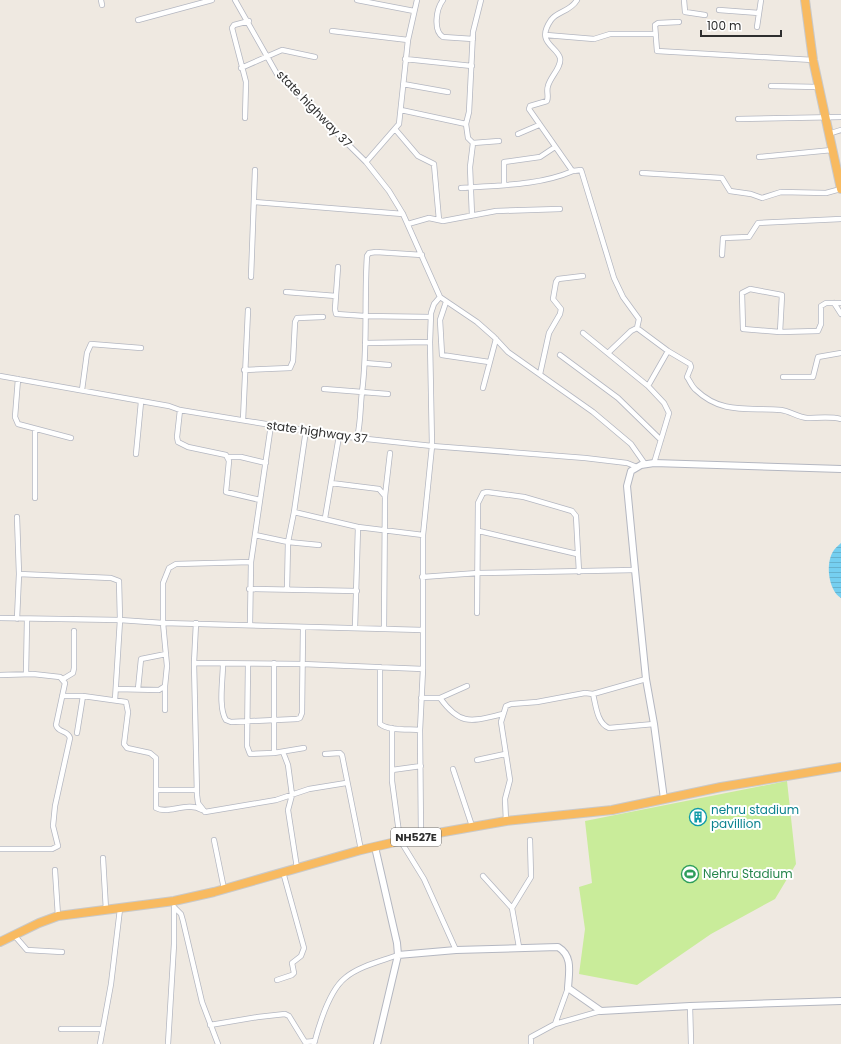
<svg xmlns="http://www.w3.org/2000/svg" width="841" height="1044" font-family="Poppins,sans-serif">
<style>
.pitch{fill:#c9ec9a}
.water{fill:url(#water-rules)}
.lines{fill:none;stroke-linecap:round;stroke-linejoin:round}
.minor-casing{stroke:#b4b7c1;stroke-width:6}
.tertiary-casing{stroke:#b4b7c1;stroke-width:8}
.trunk-casing{stroke:#c9c9c9;stroke-width:10}
.minor{stroke:#fff;stroke-width:4.5}
.tertiary{stroke:#fff;stroke-width:6}
.trunk{stroke:#f8ba60;stroke-width:8}
.labels{text-anchor:middle;stroke-width:4;stroke-linejoin:round;paint-order:stroke}
.shield{fill:#fff;stroke:#6d6d6d;stroke-width:1}
.shield-label{font-size:11px;font-weight:bold;fill:#2e2e2e}
.street-label{font-size:12px;fill:#2e2e2e;stroke:#fff}
.culture-label{font-size:12px;fill:#0d838f;stroke:#fff;text-anchor:start}
.leisure-label{font-size:12px;fill:#27864d;stroke:#fff;text-anchor:start}
</style>
<defs>
<pattern id="water-rules" width="6" height="5" patternUnits="userSpaceOnUse"><rect width="6" height="5" fill="#75cff0"/><path d="M0 2.5h6" fill="none" stroke="#66b2ce"/></pattern>
</defs>
<rect width="100%" height="100%" fill="#efe9e1"/>
<path class="pitch" d="M787,781L796,864L775,899L711,934L637,985L579,974L585,929L579,887L592,883L585,821Z"/>
<path class="water" d="M841,543V598C828,590 825,562 834,550C836,547 839,545 841,543Z"/>
<g class="lines">
<g class="minor-casing">
<path id="minor" d="M101,0L102,5
M235,0L277,74L366,162L389,191L403,214L440,297L477,322L494,337L508,352L593,412L631,444L645,464
M357,0L414,11
M443,0C436,9 433,31 443,37L473,39
M481,0L473,32L469,112L466,124L468,138L473,143L499,141
M577,0C570,12 557,11 551,20C535,43 557,46 560,58C562,67 550,77 548,86C546,91 549,96 547,101L530,106L529,109L571,169L573,171L581,170L582,173L614,278L623,297L639,319L637,328L668,351L690,364L691,367L687,377C690,381 692,387 696,390C722,415 749,407 781,410C790,411 797,417 807,418C818,418 830,416 841,419
M684,0L685,12L705,15
M719,10L759,13
M138,20L212,0
M679,22L658,23L655,25L657,51L813,60
M757,27L761,0
M332,31L408,40
M546,35L594,39L610,34H655
M405,59L472,66
M241,68L282,50L315,57
M403,84L448,92
M771,86L818,87
M401,110L466,124
M245,118L246,82L232,28L234,25L249,21
M738,119L841,117
M395,129L418,156L434,164L439,220
M518,134L539,125
M828,134L841,130
M759,157L832,150
M366,162L399,124L408,40L417,0
M642,173L722,178L730,191L751,194L762,198L781,192L826,193L841,189
M504,184V162L540,157L555,147
M461,188C498,185 538,186 573,171
M254,202L403,214
M472,216L470,167L473,143
M408,224L429,218L443,221L496,211L560,209
M722,255L723,238L749,237L758,223L841,219
M338,267L335,309L336,314L365,316L431,317
M251,277L255,170
M286,292L336,296
M446,302L440,320L442,355L489,362
M834,303L841,314
M780,332L743,329L742,293L750,289L782,295L780,332L818,331L821,324V306L826,303H841
M583,333L648,386
M365,343L430,342
M608,353L631,331L637,328
M560,355L618,398L661,440
M365,363L389,365
M244,370L290,368L293,361L295,322L297,318L323,317
M540,374L549,333L560,314L561,309L553,299L556,282L558,279L583,276
M0,376L169,406L180,410L339,436L432,446L585,458L627,463L637,467
M783,377H813L818,357L841,353
M18,379L15,417L18,424L71,438
M483,388L496,339
M324,389L388,394
M82,390L87,353L91,344L141,348
M180,410L177,437L178,442L188,447L226,455L229,461L226,492L260,500
M243,420L248,310
M357,438C361,422 360,408 362,392C368,347 364,301 367,256L369,253L376,252L422,255
M136,454L141,402
M229,457H241L266,463
M654,463L669,413L664,403L648,386L668,351
M331,483L379,489L385,496
M35,498V429
M294,512L358,527L423,535
M325,518L339,436
M479,531L577,554
M255,535L288,542L319,545
M19,574L111,578L119,581L120,620L115,700
M422,577L478,573L635,570
M249,589L357,591
M287,589L288,542L294,512L306,430
M477,613L478,503L483,493L487,492L524,497L572,511L576,516L579,572
M0,618L120,620L163,623L423,630
M17,619L19,574L17,517
M196,623L194,663L197,795L198,803L205,812L276,800L309,789L346,783
M250,625L251,562L271,425
M355,628L358,527
M384,629L385,496L390,453
M194,663L302,664L423,669
M274,663V753
M223,664C223,679 218,708 226,720L231,722L297,719L300,718L302,713L303,628
M248,664L247,746L250,754L274,753L304,748
M380,667V724C388,731 409,729 420,730
M26,674L27,619
M0,675L33,674L60,677L65,683L56,725C58,733 68,730 70,738L55,806L53,826L58,846L52,849H0
M63,679L73,673L74,668V631
M117,689L159,690L165,686L167,666L163,623V583L169,568L176,564L251,562
M138,689L141,659L166,654
M593,694C596,706 597,723 609,728L654,724
M62,696H83L126,702L128,712L124,744L127,748L150,753L156,758V808C168,815 187,801 202,810
M421,698H440C461,727 472,721 503,714
M440,698L467,686
M165,710V686
M392,728V781L400,840L424,879L456,950
M77,733L83,696
M283,752L288,765L292,795L288,810L297,868
M325,754L340,753L342,755L361,850
M477,760L505,754
M453,769L472,826
M392,770L421,766
M156,790H197
M506,821L505,799L510,780L501,722L506,706L511,704L537,702L585,693L593,694L646,679
M421,836L420,730L423,669V535L432,446L430,342L431,313L434,304L440,297
M214,840L224,889
M103,858L106,910
M55,870L58,916
M483,876L512,908
M174,907L181,914L183,921L202,1002L218,1044
M14,935L27,950L62,952
M519,947L512,908L531,877L530,840
M277,980L292,975L294,973L292,963L301,956L304,948L283,872
M690,1006L691,1044
M555,1024L568,988
M210,1025L258,1017L285,1014L289,1016L305,1042L315,1041
M61,1029H103
M100,1044L111,984L120,909
M168,1044L174,944V907
M314,1044C319,1025 330,990 345,978C359,966 382,961 398,955
M531,1044V1037L555,1024L601,1011"/>
</g>
<g class="tertiary-casing">
<path id="tertiary" d="M664,799L654,724L646,679L635,570L627,486L631,471L641,465L654,463L841,469
M375,847L397,943L398,955L377,1044
M398,955L456,950L558,947C573,956 569,972 568,988L601,1011L690,1006L841,1001"/>
</g>
<g class="trunk-casing">
<path id="trunk" d="M805,0L813,60L841,189
M0,942L39,923L58,916L174,901L214,892L361,850L421,836L506,821L612,810L721,787L841,767"/>
</g>
<use href="#minor" class="minor"/>
<use href="#tertiary" class="tertiary"/>
<use href="#trunk" class="trunk"/>
</g>
<defs>
<g id="building-ring" transform="scale(0.9)"><circle r="9.5" fill="#fff" stroke="#0f9aa8" stroke-width="1.5"/><path d="M-4-6H4V6H1V3H-1V6H-4ZM-2.5-4.3h1.7v1.8h-1.7ZM.8-4.3h1.7v1.8H.8ZM-2.5-1h1.7V.8h-1.7ZM.8-1h1.7V.8H.8Z" fill="#0f9aa8"/></g>
<g id="stadium-ring" transform="scale(0.9)"><circle r="9.5" fill="#fff" stroke="#2e9e5b" stroke-width="1.5"/><path d="M0-5a6.5 5 0 1 0 0 10a6.5 5 0 1 0 0-10ZM-3.5-1.8h7v3.6h-7Z" fill="#2e9e5b"/></g>
</defs>
<g fill-rule="evenodd">
<use href="#building-ring" x="698" y="817"/>
<use href="#stadium-ring" x="690" y="874"/>
</g>
<g class="labels">
<rect class="shield" x="391" y="828" width="50" height="18" rx="3"/>
<g class="shield-label">
<text x="416" y="841">NH527E</text>
</g>
<g class="street-label">
<text transform="translate(314 109) rotate(46)" y="4">state highway 37</text>
<text transform="translate(317 432) rotate(8)" y="4">state highway 37</text>
</g>
<g class="culture-label">
<text x="711" y="814">nehru stadium<tspan x="711" dy="14">pavillion</tspan></text>
</g>
<g class="leisure-label">
<text x="703" y="878">Nehru Stadium</text>
</g>
</g>
<path d="M701 30v6h80v-6" fill="none" stroke="#2e2e2e" stroke-width="2"/>
<text x="707" y="30" font-size="12" fill="#2e2e2e" stroke="#ffffff" stroke-width="3" paint-order="stroke">100 m</text>
</svg>
